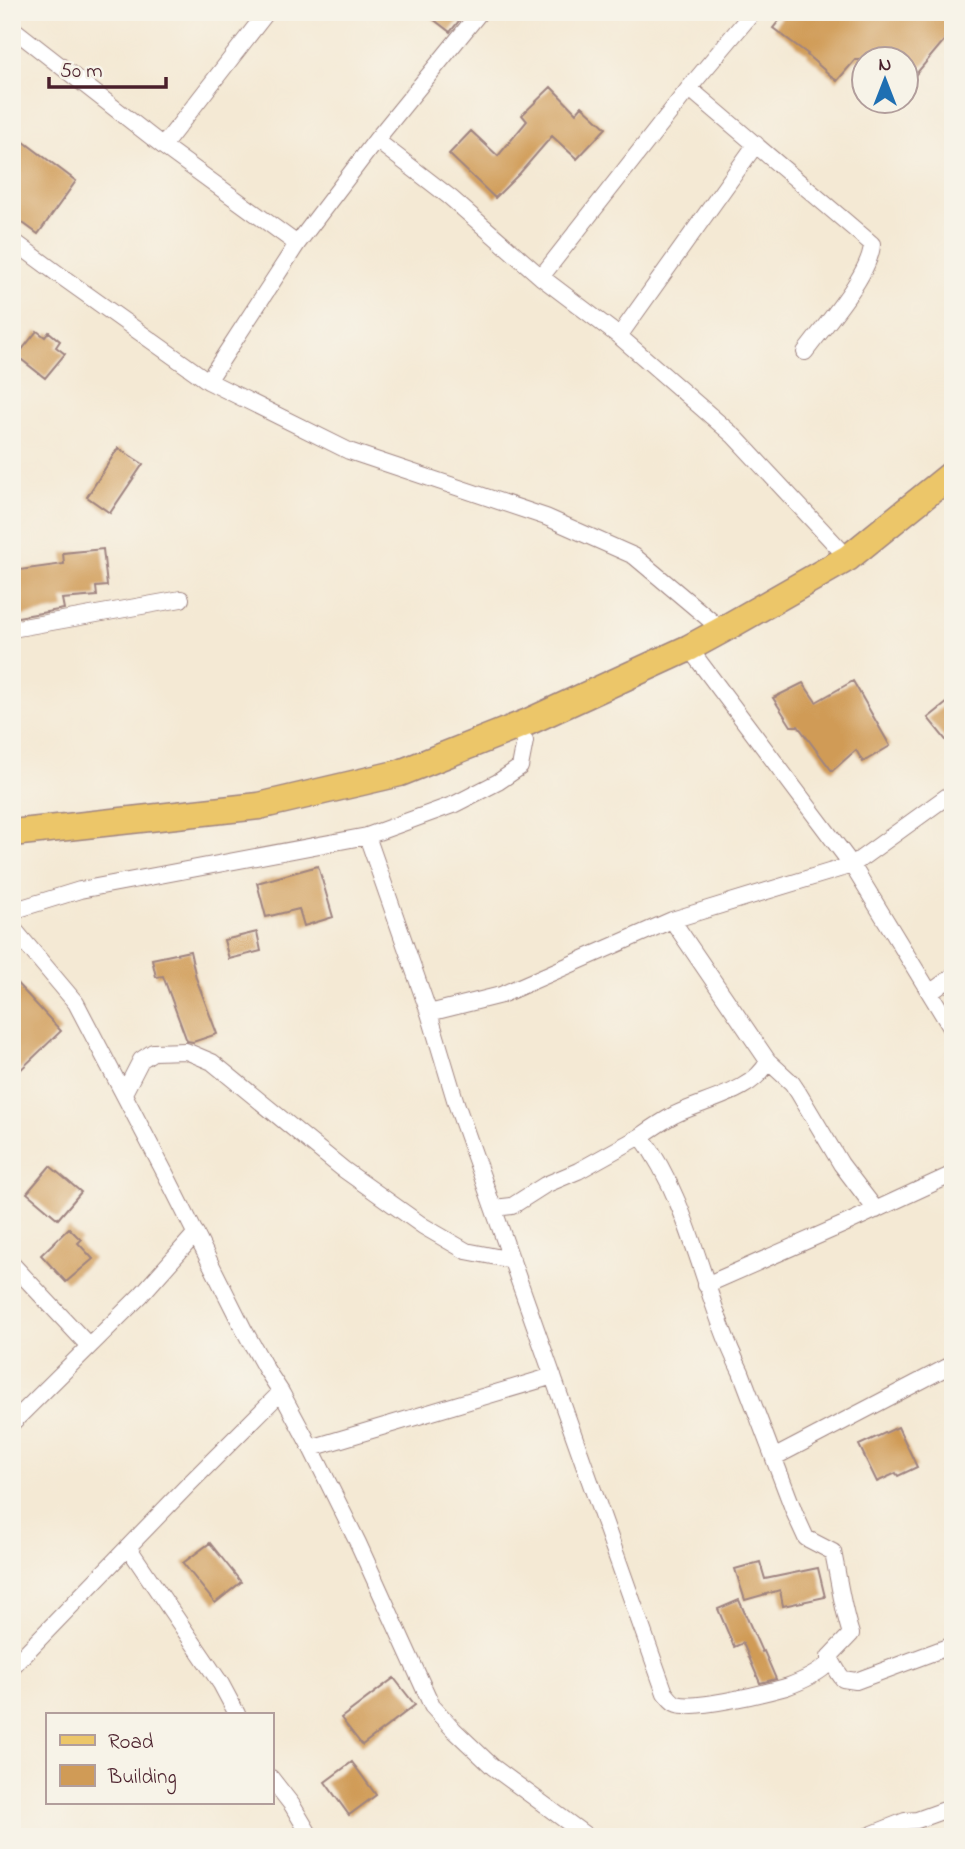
<svg xmlns="http://www.w3.org/2000/svg" width="965" height="1849" font-family="'Indie Flower',sans-serif">
<style>
.building{fill:#d09b56}
.lines{fill:none;stroke-linecap:round;stroke-linejoin:round}
.street-casing{stroke:#9f8480;stroke-width:18}
.primary-casing{stroke:#9f8480;stroke-width:29}
.street{stroke:#fff;stroke-width:16}
.primary{stroke:#ecc669;stroke-width:26}
</style>
<rect width="100%" height="100%" fill="#f7f3e8"/>
<filter id="ink" filterUnits="userSpaceOnUse"><feTurbulence type="fractalNoise" baseFrequency=".0143" numOctaves="2"/><feDisplacementMap in="SourceGraphic" scale="14" xChannelSelector="R" yChannelSelector="G"/><feConvolveMatrix kernelMatrix="1 2 1 2 8 2 1 2 1" color-interpolation-filters="sRGB"/></filter>
<filter id="wash" filterUnits="userSpaceOnUse"><feTurbulence type="fractalNoise" baseFrequency=".00686" numOctaves="4" result="noise"/><feDisplacementMap in="SourceGraphic" scale="28" xChannelSelector="R" yChannelSelector="G"/><feGaussianBlur stdDeviation="1.57" result="paint"/><feColorMatrix in="noise" values="0 0 0 0 0 0 0 0 0 0 0 0 0 0 0 0 0 1.4 0 .05"/><feComposite in="paint" operator="in"/></filter>
<g filter="url(#wash)">
<rect width="100%" height="100%" fill="#f4e9d4"/>
<g id="blocks">
<path class="building" d="M424,12H466L450,32Z
M786,12H953V30L906,86V60H855L837,81L807,55L808,54L773,28Z
M551,87L576,113L582,106L606,128L577,159L552,136L520,173L495,198L449,154L471,131L498,156L527,121L522,115Z
M12,133L76,181L38,234L12,215Z
M37,331L45,337L49,332L60,341L56,347L65,354L45,378L17,356Z
M118,448L143,464L110,513L87,497Z
M103,549L107,586L96,587L97,596L62,599L64,609L12,618V571L64,564L63,553Z
M853,681L890,746L863,762L856,750L832,771L798,726H791L773,698L803,683L816,702Z
M953,698V749L928,718Z
M318,866L333,917L304,926L299,909L266,917L257,883Z
M257,932L261,951L229,959L224,940Z
M190,951L196,978L217,1034L193,1042L187,1041L163,976L156,977L152,959Z
M12,978L61,1031L12,1078Z
M50,1166L81,1192L58,1219L27,1193Z
M69,1228L81,1240L78,1243L93,1259L66,1282L41,1255Z
M898,1427L917,1467L898,1476L896,1473L877,1482L859,1445Z
M210,1543L241,1582L215,1603L183,1563Z
M760,1562L765,1579L818,1568L825,1597L783,1606L780,1590L745,1600L735,1569Z
M739,1600L762,1652L764,1651L776,1679L760,1683L743,1643L734,1647L718,1609Z
M394,1678L415,1705L362,1745L341,1718Z
M352,1762L376,1795L349,1815L325,1782Z"/>
</g>
</g>
<g filter="url(#ink)">
<use href="#blocks" fill-opacity="0" stroke="#9f8480" stroke-width="2"/>
<g class="lines">
<g class="street-casing">
<path id="street" d="M12,28L163,146L297,244
M689,88L872,244C871,274 824,326 805,352
M376,140L451,198L541,277L619,336L734,436L848,558
M163,146L267,12
M12,240L58,274L208,381L349,451L546,517L634,556L722,630
M541,277L689,88L753,12
M619,336L756,144
M208,381L297,244L376,140L480,12
M12,629L181,599
M689,648L852,865L953,1031
M367,836L429,1013L456,1103L665,1693C669,1697 671,1702 677,1704C696,1710 764,1693 786,1687C800,1682 819,1673 829,1663V1657
M12,911L80,890L367,836L455,804L498,782L520,767L525,741L518,726
M672,920L768,1061L792,1083L798,1092L841,1164L876,1210
M12,927L76,1003L166,1175L244,1330L266,1369L281,1392L311,1448L358,1543L432,1706L454,1730L493,1767L588,1837
M930,993L953,976
M429,1013L501,995L672,920L852,865L953,792
M124,1093L141,1060L153,1052L186,1051L212,1062L343,1169L423,1226L466,1251L512,1260
M641,1136C651,1129 663,1121 674,1115C704,1100 754,1092 768,1061
M494,1208L512,1206L545,1185L578,1171L641,1136C692,1205 703,1296 741,1372L795,1514L806,1538L833,1552C839,1580 842,1607 851,1634L829,1657C834,1664 837,1672 843,1679L856,1681L953,1645
M12,1264L89,1346
M706,1285L849,1222L953,1174
M12,1423L141,1295L196,1233
M311,1448L553,1376
M775,1457L953,1364
M128,1547L221,1684L237,1714
M12,1667L188,1485L281,1392
M271,1778L292,1805L311,1837
M865,1837L905,1821L917,1820L953,1807"/>
</g>
<g class="primary-casing">
<path id="primary" d="M12,833L259,806L400,773L528,722L689,648L722,630L848,558L953,473"/>
</g>
<use href="#street" class="street"/>
<use href="#primary" class="primary"/>
</g>
</g>
<rect width="965" height="1849" fill="none" stroke="#f7f3e8" stroke-width="42"/>
<rect x="46" y="1713" width="228" height="91" fill="#f7f3e8" stroke="#b29e9c" stroke-width="2"/>
<rect x="60" y="1735" width="35" height="10" fill="#ecc669" stroke="#b29e9c" stroke-width="2"/>
<text x="108" y="1748" font-size="21" fill="#4a1f2b">Road</text>
<rect x="60" y="1765" width="35" height="21" fill="#d09b56" stroke="#b29e9c" stroke-width="2"/>
<text x="108" y="1783" font-size="21" fill="#4a1f2b">Building</text>
<g transform="translate(885 80)"><circle r="33" fill="#f7f3e8" stroke="#b29e9c" stroke-width="2"/>
<path d="M0-5L12 26L0 18L-12 26Z" fill="#1f6fb2"/>
<text y="-10" font-size="19" font-weight="bold" text-anchor="middle" fill="#4a1f2b">N</text>
</g>
<path d="M49 77v10h117v-10" fill="none" stroke="#4a1f2b" stroke-width="3.5"/>
<text x="60" y="77" font-size="21" fill="#4a1f2b" stroke="#f7f3e8" stroke-width="5" paint-order="stroke">50 m</text>
</svg>
